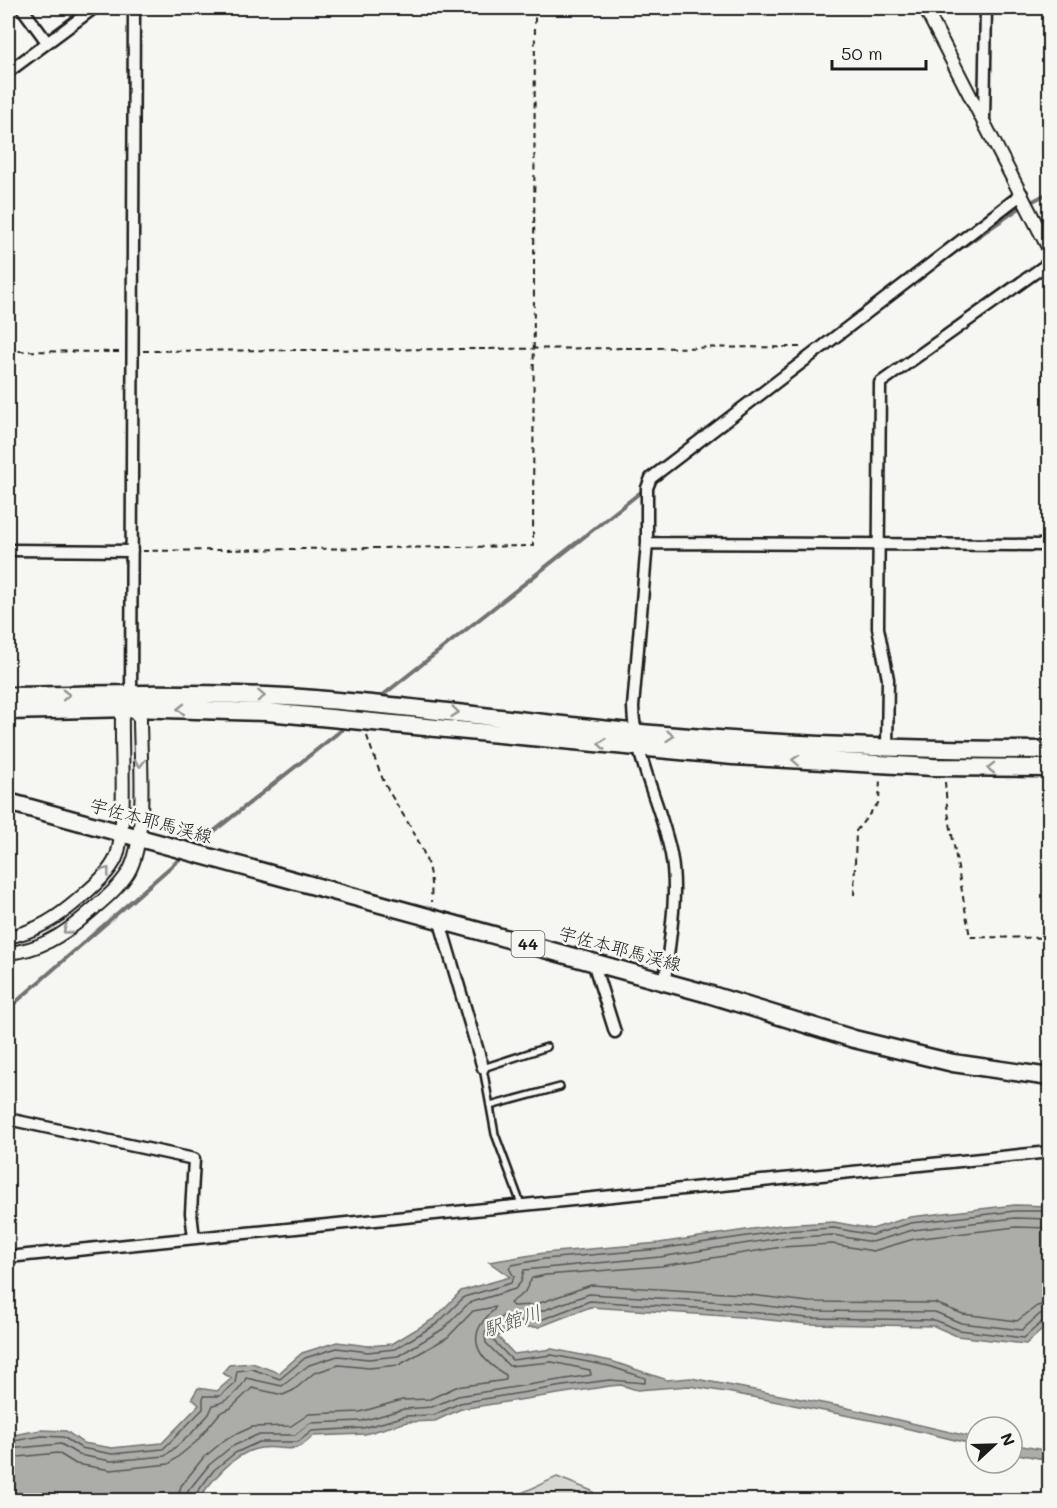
<svg xmlns="http://www.w3.org/2000/svg" width="1057" height="1508" font-family="Mali,'Klee One',sans-serif">
<style>
.green{fill:#d6d6d2;stroke:#797977;stroke-width:1.5}
.water{fill:#acaca9;stroke:#727271;stroke-width:1.5}
.lines{fill:none;stroke-linecap:round;stroke-linejoin:round}
.shore{stroke:#565654;stroke-width:1.5}
.stream{stroke:#727271;stroke-width:4}
.service-casing{stroke:#1c1c1c;stroke-width:10}
.minor-casing{stroke:#1c1c1c;stroke-width:15}
.tertiary-casing{stroke:#1c1c1c;stroke-width:16}
.primary-casing{stroke:#1c1c1c;stroke-width:21}
.path{stroke:#1c1c1c;stroke-width:2;stroke-dasharray:6 4.5;stroke-linecap:butt}
.service{stroke:#f6f6f2;stroke-width:5}
.minor{stroke:#f6f6f2;stroke-width:10}
.tertiary{stroke:#f6f6f2;stroke-width:12}
.primary{stroke:#f6f6f2;stroke-width:16}
.oneway{stroke:#949492}
.labels{text-anchor:middle;stroke-width:5;stroke-linejoin:round;paint-order:stroke}
.shield{fill:#f6f6f2;stroke:#5d5d5c;stroke-width:1.5}
.shield-label{font-size:16px;font-weight:bold;fill:#1c1c1c}
.street-label{font-size:18px;fill:#1c1c1c;stroke:#f6f6f2}
.water-label{font-size:20px;font-style:italic;fill:#565654;stroke:#f6f6f2}
</style>
<rect width="100%" height="100%" fill="#f6f6f2"/>
<filter id="ink" filterUnits="userSpaceOnUse"><feTurbulence type="fractalNoise" baseFrequency=".0167" numOctaves="2"/><feDisplacementMap in="SourceGraphic" scale="12" xChannelSelector="R" yChannelSelector="G"/><feConvolveMatrix kernelMatrix="1 2 1 2 8 2 1 2 1" color-interpolation-filters="sRGB"/></filter>
<g filter="url(#ink)">
<path class="green" d="M557,1477L592,1491L597,1497C608,1493 626,1494 636,1500H506Z"/>
<path class="water" d="M1015,1205L1049,1206V1324L1026,1344L957,1336L934,1326L807,1324L741,1317L590,1307L539,1327L508,1328L498,1337L514,1354L552,1349L611,1361L667,1380L691,1378L843,1407L976,1438V1445L880,1422L732,1393L689,1386L637,1390L621,1385L610,1386L461,1409L435,1421L407,1422L365,1434L313,1436C293,1457 285,1445 261,1448C235,1451 212,1480 198,1500H8V1436L41,1430L66,1431L83,1443L112,1448L162,1443L199,1405L192,1398L198,1388L217,1391L232,1378L222,1373L229,1365L252,1363L279,1373L302,1353L337,1342L368,1346L392,1344L435,1318L461,1291L510,1277L489,1262L544,1253L659,1243L780,1225L834,1222L872,1229L910,1217Z
M1012,1444L1049,1451V1460L1012,1453Z"/>
<g class="lines">
<path class="shore" d="M1050,1228L1016,1227L914,1239L873,1251L832,1244L782,1247L661,1266L546,1275L532,1278L524,1293L510,1303L513,1306L534,1305L591,1285L742,1294L809,1302L935,1303L963,1314L1017,1321L1037,1306L1050,1303
M8,1442L42,1436L63,1437L81,1448L112,1454L163,1449L203,1409V1396H220L235,1383L237,1371L252,1369L280,1379L305,1358L337,1348L368,1352L395,1349L438,1323L464,1297L511,1283L514,1277L509,1268L512,1265L544,1259L659,1249L781,1231L834,1228L872,1235L911,1223L1015,1211H1050
M8,1449L61,1444L79,1455L111,1461L165,1456L190,1435L209,1414L213,1405C228,1402 240,1391 246,1378L282,1386L309,1365L338,1356L369,1359L398,1356L443,1329L469,1303L515,1289L521,1282L524,1270L660,1257L781,1238L833,1235L872,1242L913,1230L1015,1218L1050,1219
M8,1458L58,1453L76,1464L111,1470L169,1464L196,1442L220,1413L231,1408L252,1388L283,1395L294,1390L314,1373L339,1365L369,1368L399,1365L448,1337L473,1311L495,1307L494,1310C464,1335 476,1358 506,1375V1380L456,1387L430,1399L402,1400L360,1412L309,1414L291,1426L252,1427L226,1439L203,1458L181,1486L177,1500
M186,1500L188,1491L209,1465L231,1447L257,1435H295L310,1423L362,1421L404,1409L432,1407L458,1396L591,1375L590,1370L552,1362L509,1366L486,1343L485,1333L490,1326L504,1315L536,1313L589,1294L742,1303L808,1311L935,1312L961,1323L1022,1330L1040,1314L1050,1312
M194,1500L195,1495L214,1470L235,1453L259,1442H298L312,1431L363,1428L406,1416L434,1415L460,1403L563,1386L610,1380L645,1383V1378L609,1366L552,1355L512,1360L493,1340L494,1333L507,1323L538,1321L590,1301L741,1311L808,1318L934,1320L959,1330L1024,1338L1044,1320L1050,1319"/>
<path class="stream" d="M942,261L1018,209L1050,192
M733,422L889,302
M378,699L646,488
M194,847L348,725
M8,1009L183,856"/>
<g class="service-casing">
<path id="service" d="M490,1106L560,1087
M521,1204L495,1134L483,1068L547,1047"/>
</g>
<g class="minor-casing">
<path id="minor" d="M22,8L47,42
M8,72L94,8
M984,121L986,8
M647,543L1050,545
M8,550L132,551
M131,700L134,8
M887,748L888,679L878,628L880,383L1050,262
M439,919L483,1068
M593,962L615,1032
M665,982C669,939 679,896 671,854C661,805 634,757 633,707L647,543V488L651,478L1022,194
M8,1119L194,1159L191,1213L194,1238
M8,1257L1050,1152"/>
</g>
<g class="tertiary-casing">
<path id="tertiary" d="M925,8L1050,251
M8,937C37,931 57,918 79,899C92,887 108,875 116,858C127,832 121,749 122,716L131,708L140,718C140,758 148,840 128,873C117,890 100,903 85,916C62,936 39,950 8,953"/>
</g>
<g class="primary-casing">
<path id="primary" d="M8,696C100,694 193,692 286,697C417,705 546,726 677,736C801,746 925,750 1050,750
M8,711L131,708L267,712L733,756L933,767L1050,768
M8,802L705,993L854,1039L953,1063L1050,1077"/>
</g>
<path class="path" d="M8,351L122,352
M143,351L803,347
M142,551L533,546L535,8
M367,736C373,754 379,772 387,788C408,826 435,854 431,902
M945,782L947,806L970,937L1050,938
M854,895L856,831L879,802L880,778"/>
<use href="#service" class="service"/>
<use href="#minor" class="minor"/>
<use href="#tertiary" class="tertiary"/>
<use href="#primary" class="primary"/>
</g>
<defs><path id="oneway-chevron" d="M-2-3.5L2.5 0L-2 3.5" fill="none" stroke-width="1.6" stroke-linecap="round" stroke-linejoin="round" transform="scale(1.5)"/></defs>
<g class="oneway">
<use href="#oneway-chevron" transform="translate(66 695) rotate(-1)"/>
<use href="#oneway-chevron" transform="translate(261 696) rotate(2)"/>
<use href="#oneway-chevron" transform="translate(181 709) rotate(-179)"/>
<use href="#oneway-chevron" transform="translate(455 712) rotate(6)"/>
<use href="#oneway-chevron" transform="translate(670 736) rotate(5)"/>
<use href="#oneway-chevron" transform="translate(602 744) rotate(-174)"/>
<use href="#oneway-chevron" transform="translate(796 760) rotate(-177)"/>
<use href="#oneway-chevron" transform="translate(140 763) rotate(90)"/>
<use href="#oneway-chevron" transform="translate(991 768) rotate(-179)"/>
<use href="#oneway-chevron" transform="translate(106 871) rotate(-52)"/>
<use href="#oneway-chevron" transform="translate(67 930) rotate(144)"/>
</g>
</g>
<g class="labels">
<rect class="shield" x="511.5" y="931" width="33" height="26" rx="4.5"/>
<g class="shield-label">
<text x="528" y="950">44</text>
</g>
<g class="street-label">
<text transform="translate(151 821) rotate(15)" y="6">宇佐本耶馬渓線</text>
<text transform="translate(620 949) rotate(15)" y="6">宇佐本耶馬渓線</text>
</g>
<g class="water-label">
<text transform="translate(512 1321) rotate(-18)" y="7">駅館川</text>
</g>
</g>
<rect width="1057" height="1508" fill="none" stroke="#f6f6f2" stroke-width="30"/>
<rect x="15" y="15" width="1027" height="1478" fill="none" stroke="#1c1c1c" stroke-width="2" filter="url(#ink)"/>
<g transform="translate(994 1445) rotate(68)"><circle r="28" fill="#f6f6f2" stroke="#9f9f9c" stroke-width="1.5"/>
<path d="M0-4.5L10 22L0 15L-10 22Z" fill="#1c1c1c"/>
<text y="-9" font-size="16" font-weight="bold" text-anchor="middle" fill="#1c1c1c">N</text>
</g>
<path d="M832 60v9h94v-9" fill="none" stroke="#1c1c1c" stroke-width="3"/>
<text x="841" y="60" font-size="18" fill="#1c1c1c" stroke="#f6f6f2" stroke-width="4.5" paint-order="stroke">50 m</text>
</svg>
